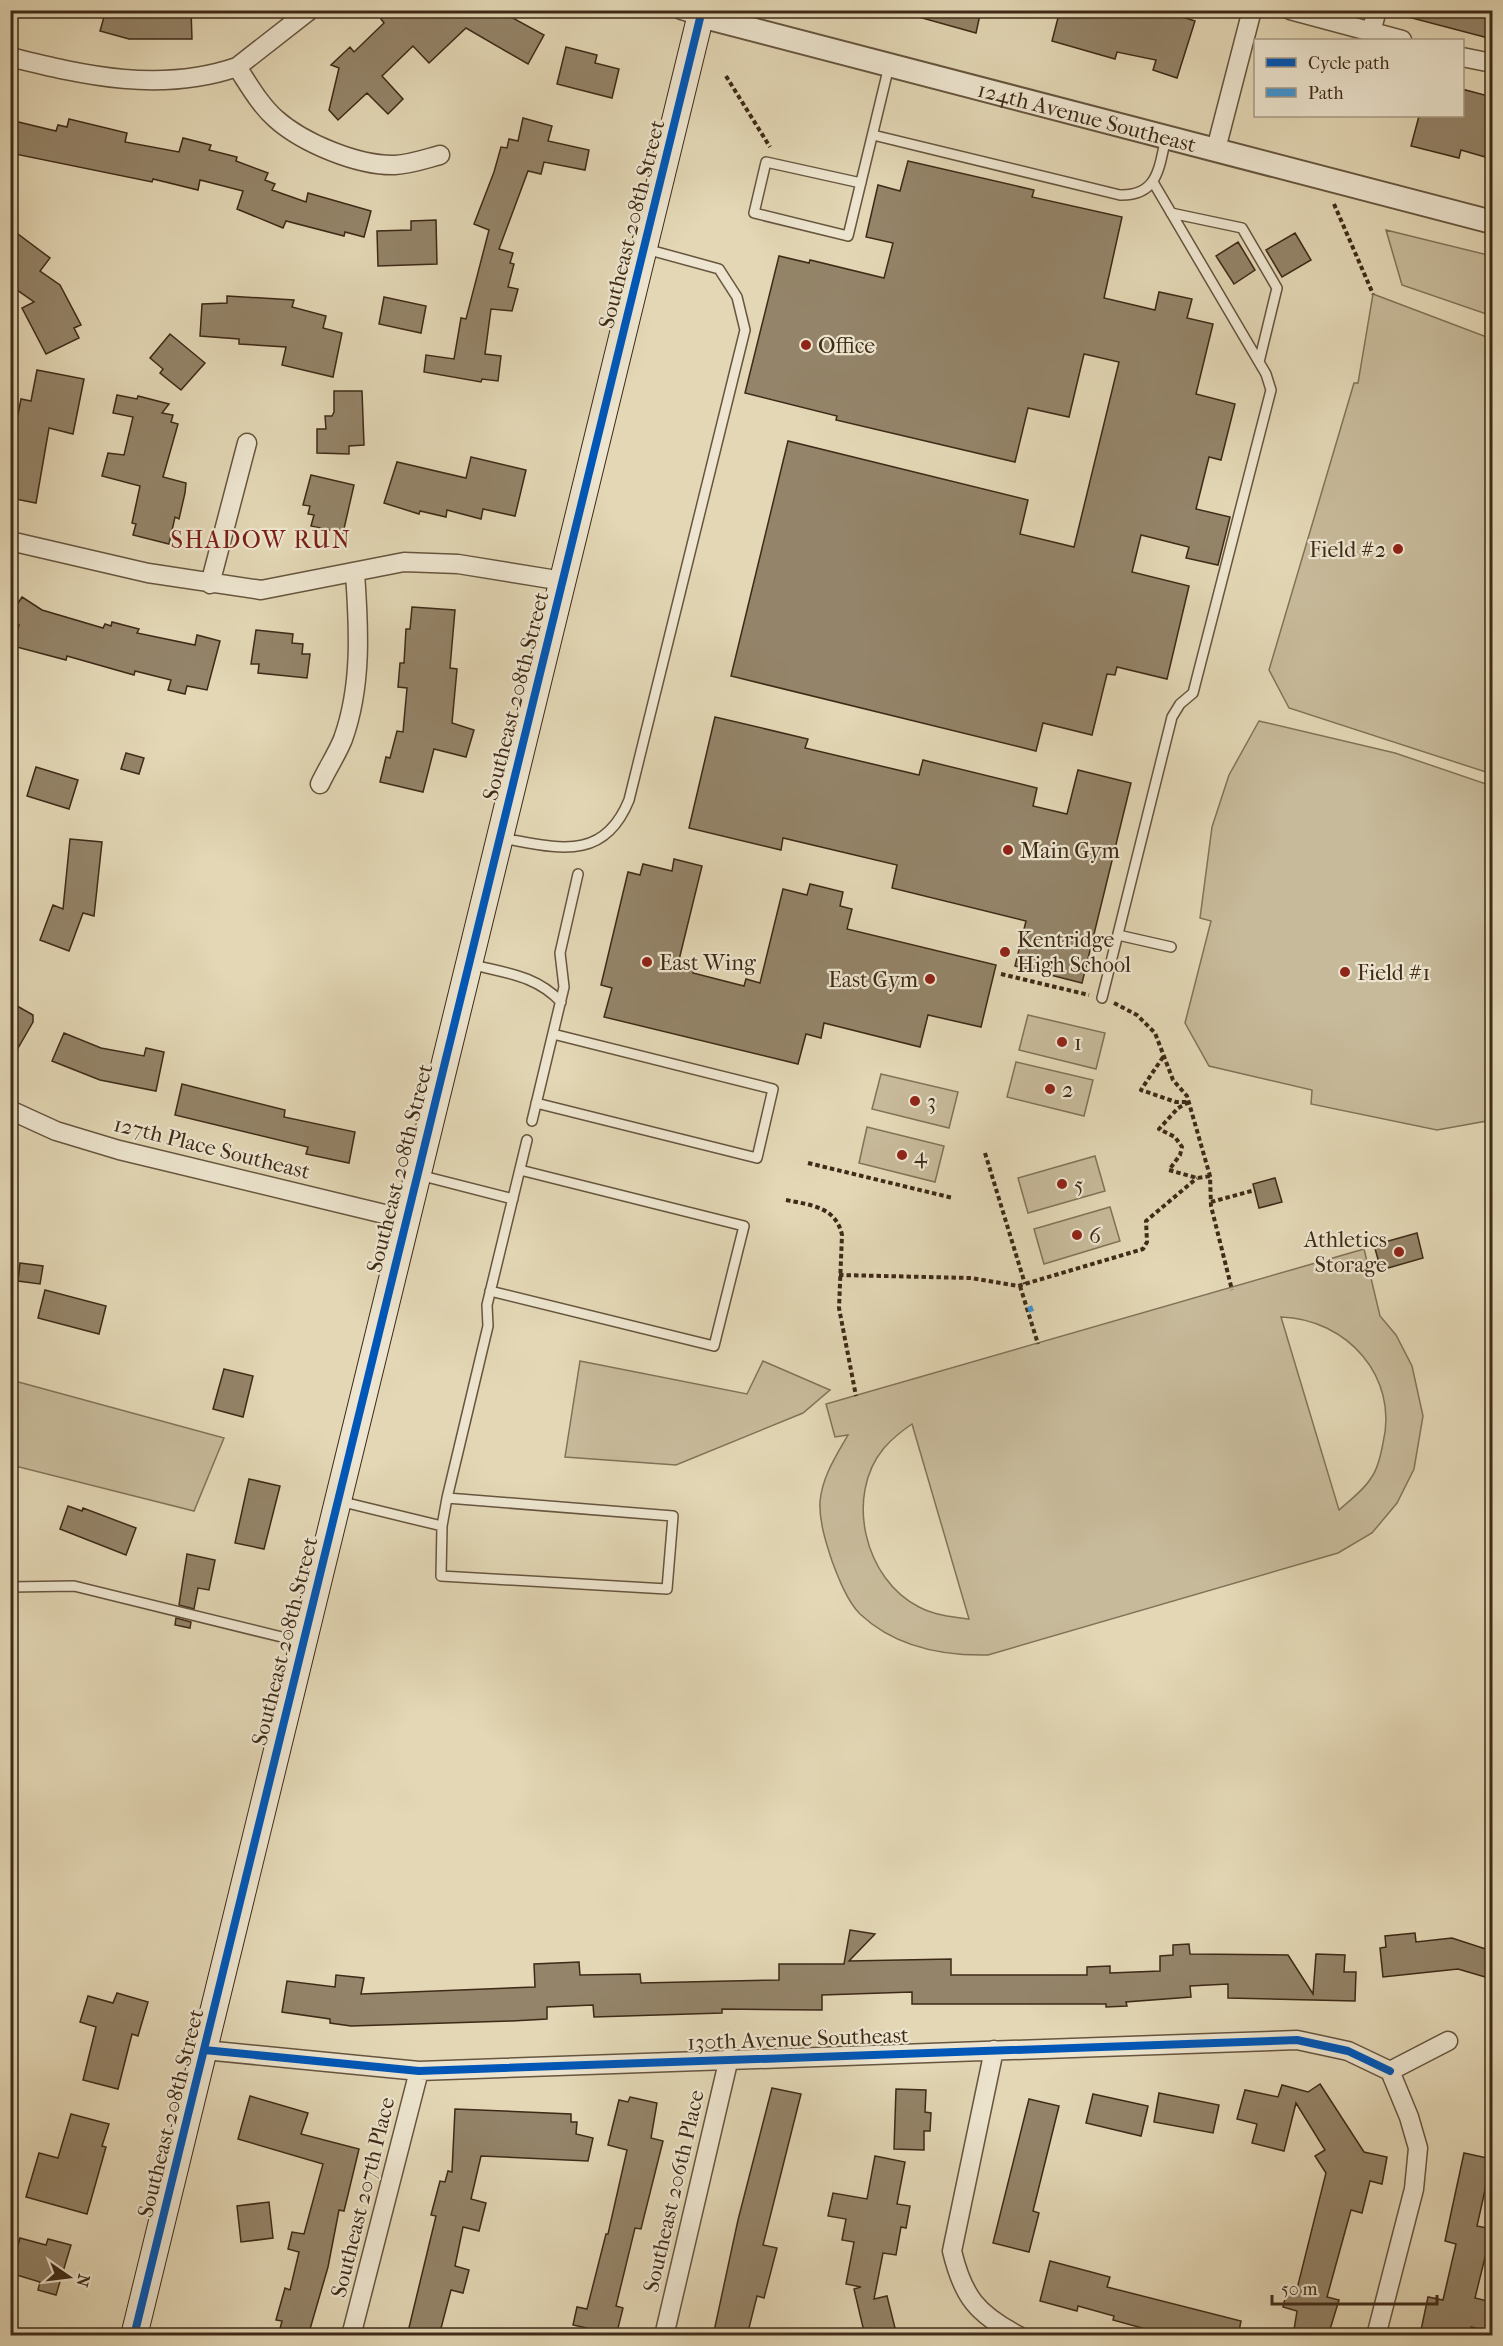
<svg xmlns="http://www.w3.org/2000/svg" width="1503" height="2346" font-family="'IM FELL French Canon',serif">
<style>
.green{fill:#c7ba9a;stroke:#827258;stroke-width:1.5;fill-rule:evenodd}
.building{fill:#948469;stroke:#3e2a17;stroke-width:1.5}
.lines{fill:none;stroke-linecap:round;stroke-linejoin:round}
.service-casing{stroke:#67553e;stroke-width:12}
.minor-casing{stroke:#67553e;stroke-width:21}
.tertiary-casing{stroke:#67553e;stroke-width:26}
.secondary-casing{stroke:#3e2a17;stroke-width:28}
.path{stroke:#3e2a17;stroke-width:4;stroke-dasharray:4.5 3;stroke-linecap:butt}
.service{stroke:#ede5cf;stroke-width:9}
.minor{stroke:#ede5cf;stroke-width:18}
.tertiary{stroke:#ede5cf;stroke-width:22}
.secondary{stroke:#ede5cf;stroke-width:26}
.quiet{stroke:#3f96d4;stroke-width:6;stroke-dasharray:12 6;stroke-linecap:butt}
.cycleway-casing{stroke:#ede5cf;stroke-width:11}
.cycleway{stroke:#0057b8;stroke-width:8}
.poi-dot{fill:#8f2418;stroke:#ede5cf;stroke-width:2}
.labels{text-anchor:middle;stroke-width:4.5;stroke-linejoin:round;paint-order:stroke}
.street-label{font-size:22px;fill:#3e2a17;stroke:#ede5cf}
.poi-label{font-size:22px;fill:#3e2a17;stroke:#ede5cf;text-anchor:start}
.neighbourhood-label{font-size:24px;letter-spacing:1.5px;fill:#7a1f14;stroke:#ede5cf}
</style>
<rect width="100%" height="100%" fill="#e3d7b5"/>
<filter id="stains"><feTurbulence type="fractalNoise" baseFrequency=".00333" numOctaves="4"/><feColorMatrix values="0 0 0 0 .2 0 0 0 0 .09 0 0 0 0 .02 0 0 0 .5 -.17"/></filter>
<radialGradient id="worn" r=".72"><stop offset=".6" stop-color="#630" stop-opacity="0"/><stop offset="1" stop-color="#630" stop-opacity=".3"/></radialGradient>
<path class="green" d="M1386,230L1492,256V316L1402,285Z
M1373,294L1492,339V774L1289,708L1269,670L1354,383H1358Z
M1259,721L1395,753L1492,786V1120L1437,1130L1311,1104L1312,1090L1209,1066L1185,1023L1211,921L1200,918L1212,827L1229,775Z
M1028,1015L1105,1033L1096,1069L1019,1050Z
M1016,1062L1093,1080L1084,1116L1007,1097Z
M881,1074L958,1092L949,1128L872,1109Z
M867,1127L944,1146L935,1182L859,1163Z
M1095,1156L1105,1191L1028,1213L1018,1178Z
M1110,1207L1120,1241L1044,1264L1034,1229Z
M1364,1249L1380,1316L1396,1335L1412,1366L1423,1416L1414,1469L1397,1503L1372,1533L1338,1553L988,1655C941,1656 895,1647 860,1614C847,1601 838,1577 832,1561C826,1543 819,1521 820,1502C822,1477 836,1456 848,1435L835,1437L826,1404ZM1281,1317C1347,1319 1399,1377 1383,1443C1381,1454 1378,1469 1371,1478C1364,1490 1349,1501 1339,1510ZM912,1424L969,1619H968C952,1617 934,1615 919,1607C865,1580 844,1496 884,1448C892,1439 903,1430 912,1424Z
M580,1361L747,1394L763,1361L830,1390L803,1413L676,1465L565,1457Z
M11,1380L224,1438L194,1511L11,1465Z"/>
<path class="building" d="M106,10H191L192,39H129L100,31Z
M390,10H498L544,35L528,64L466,28L429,63L413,46L382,76L403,99L388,114L367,93L338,120L329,110L339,68L331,65L350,47L354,52L384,23L381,19Z
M916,10H981L976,33L915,16Z
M1060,10H1161L1195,21L1177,78L1153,70L1156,60L1117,52L1115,59L1052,41Z
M1409,10H1492V39L1408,17Z
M566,47L597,55L595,63L619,69L612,98L557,84Z
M1462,89L1492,97V159L1461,150L1459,158L1411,146L1419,116H1462Z
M523,118L552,126L548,141L589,150L585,170L544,162L541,174L528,171L499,249L513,253L510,263L514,264L508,287L518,289L512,311L491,309L485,354L501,356L498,381L482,379L481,382L424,372L426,355L454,359L461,318L466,319L489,230L474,224L494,172L501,147L507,148L509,139L518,141Z
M69,119L127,133L125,142L179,152L183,138L211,145L209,150L237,157L236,161L268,173L265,180L275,184L272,190L306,202L308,193L371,211L364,237L345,232L344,236L286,221L283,228L237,209L243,191L200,180L198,190L153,179L152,182L10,153V120L56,131L58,125L67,127Z
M908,161L1034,190L1032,197L1122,217L1104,298L1155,310L1159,292L1192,299L1187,318L1213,324L1196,394L1235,404L1221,460L1209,457L1196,509L1230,517L1218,565L1186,558L1189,547L1141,535L1132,572L1189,586L1167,679L1117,667L1115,675L1107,674L1092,735L1043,723L1036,751L731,676L788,441L1028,500L1020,534L1074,547L1119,362L1084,354L1069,417L1028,408L1015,462L836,420L837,416L745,393L779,256L809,263L810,260L884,278L893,243L866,237L878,185L900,191Z
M436,220L437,264L378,266L377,231L411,230V221Z
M10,228L50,258L40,271L60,285L81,325L74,328L79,338L46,354L22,308L34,302L10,285Z
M1295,233L1311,260L1282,277L1266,250Z
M1238,242L1255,270L1234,284L1216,256Z
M227,296L294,300L292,307L326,316L323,328L342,333L333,377L282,365L286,347L239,344V339L200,336L202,304L227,303Z
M384,297L426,306L421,333L379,324Z
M170,334L205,363L181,390L160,373L163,369L150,358Z
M37,370L84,379L73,434L49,428L36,503L10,498V433L14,434L21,399L31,401Z
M334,391H362L364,445L349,446V454L317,453V429H326L325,416H332L334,412Z
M117,395L137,399L138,396L169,404L162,413L173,415L171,422L178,424L163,477L186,483L185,493L179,519L175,517L169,544L133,535L136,524L132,523L140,486L102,476L108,453L124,455L133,417L113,413Z
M471,457L526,470L515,516L483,509L481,519L447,510L446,517L420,511L419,514L384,503L397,462L466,478Z
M311,475L354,485L343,533L311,526L314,515L308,514L310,506L303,505Z
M22,597L42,610L103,628L105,624L111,626L112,622L139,629L137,633L195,645L197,635L220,641L207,690L187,686L185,694L168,690L171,680L135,671L134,675L67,656L66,660L13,646L19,625L10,621V615Z
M412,607L455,610L450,668L457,669L452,723L474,730L466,757L434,749L423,792L380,782L386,757L390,758L397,731L403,732L407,688L398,687L400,663H404L406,629H410Z
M256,630L293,634L292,643L303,644L302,654H310L307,678L258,673L259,664H251Z
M715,717L808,739L805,748L919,775L923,760L1037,788L1033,806L1067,814L1078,770L1131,783L1082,983L1015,966L1026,921L892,888L897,865L783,838L781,850L689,828Z
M126,753L144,758L139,774L121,769Z
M36,767L78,780L69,809L27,796Z
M70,839L102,842L94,916L83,913L69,951L40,940L53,905L63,909Z
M674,859L702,866L679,960L695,964L693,973L744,986L746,979L760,983L783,889L807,895L810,884L843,892L840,906L852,909L847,929L996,965L981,1027L928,1015L920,1047L824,1023L821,1038L806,1034L798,1064L604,1017L612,988L601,985L628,872L640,875L643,864L672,871Z
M10,1002L33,1015V1022L10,1062Z
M64,1033L101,1048L144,1056L146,1048L164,1052L156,1091L100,1080L52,1061Z
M182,1084L285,1110L284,1117L355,1132L349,1163L306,1154L308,1147L175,1115Z
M1275,1178L1282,1202L1259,1208L1253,1184Z
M1417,1233L1423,1258L1381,1270L1374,1245Z
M20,1263L43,1266L40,1284L18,1281Z
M45,1290L106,1306L99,1334L38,1318Z
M224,1369L253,1376L243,1417L213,1409Z
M249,1479L280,1486L264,1549L235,1543Z
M68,1506L82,1511L83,1508L136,1528L126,1555L60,1529Z
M187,1554L215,1560L209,1590L198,1588L194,1609L179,1605Z
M176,1618L191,1622L190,1628L175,1625Z
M850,1930L875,1934L849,1961L951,1959V1975H1087V1967L1110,1966V1973L1160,1971V1956L1173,1955V1945L1189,1944L1190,1954L1288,1955L1313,1994L1316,1954L1345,1955L1344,1972H1356L1355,2001L1228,1998V1984L1190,1986L1191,1997L1126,2002L1127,2006L1106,2007V2004H912V1992L822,1995V2010L722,2009V2013L594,2017L593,2005L547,2007V2019L512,2021L351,2026L330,2023V2019L282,2012L287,1981L335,1987L336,1975L364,1978L361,1994L535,1987L534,1964L579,1962L580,1975L640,1974L641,1983L779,1980V1964H844Z
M1415,1933L1416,1942L1452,1938L1492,1951V1979L1458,1969L1383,1977L1380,1948L1386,1947L1385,1936Z
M117,1993L148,2002L138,2036L132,2034L118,2089L83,2080L96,2027L80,2022L88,1996L113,2003Z
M1320,2084L1364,2152L1387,2157L1382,2184L1370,2181L1362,2213L1351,2210L1327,2297L1339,2300L1328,2336H1293L1297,2311L1283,2307L1287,2290L1296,2293L1326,2173L1315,2156L1325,2150L1296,2103L1284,2151L1252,2143L1257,2124L1237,2119L1245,2090L1278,2097L1282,2085L1308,2092Z
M772,2088L801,2094L763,2245L777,2248L764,2298L757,2296L747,2336H713L738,2220Z
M896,2089L926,2090L925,2112L931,2113L930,2131H924V2150L894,2149Z
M1159,2093L1219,2105L1213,2133L1154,2122Z
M1093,2094L1148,2106L1141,2136L1086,2123Z
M250,2096L308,2113L301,2134L359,2149L344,2211L339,2210L328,2267L308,2336H278L282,2321L276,2320L285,2288L290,2290L299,2252L288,2249L292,2232L304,2234L323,2164L238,2139Z
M630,2097L657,2103L651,2138L663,2141L641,2229L635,2228L616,2306L623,2308L616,2336H585L587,2328L573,2325L577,2307L587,2309L606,2234H608L627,2150L608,2145L619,2100L628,2102Z
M1029,2099L1059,2106L1033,2211L1039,2213L1029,2252L993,2243Z
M455,2109L571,2114V2122H577L576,2134L593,2138L588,2161L481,2156L471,2199L486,2203L479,2231L463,2227L455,2266L469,2270L463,2293L451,2290L439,2336H407L436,2216L431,2215L440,2181L445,2182L448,2171L452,2172Z
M71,2114L109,2124L102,2146L106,2147L87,2214L26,2197L39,2153L58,2158Z
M1464,2153L1492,2159L1477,2226L1492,2229L1475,2298L1492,2302V2332L1471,2327L1469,2336H1425L1426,2331L1421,2330L1428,2297L1443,2300L1456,2244L1445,2241Z
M875,2156L905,2162L897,2204L910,2206L906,2228L901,2227L896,2255L883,2253L874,2299L887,2296L897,2336H865L854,2289L861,2287L846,2284L854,2242L842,2240L846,2219L828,2216L833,2193L867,2199Z
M269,2202L273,2238L241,2242L237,2206Z
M20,2238L46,2245L48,2239L71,2245L56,2295L38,2290L40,2282L10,2273Z
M1050,2261L1110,2277L1107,2287L1241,2321L1238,2336H1171L1113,2320L1114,2316L1078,2306L1077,2311L1040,2301Z"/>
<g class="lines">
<g class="service-casing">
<path id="service" d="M873,135L1120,195C1158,196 1159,168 1166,137
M861,183L766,162L754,213L848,236C862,179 875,123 889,66
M1171,213L1242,228L1277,288L1259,362
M501,838C555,847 603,864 629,800L745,330L737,297L719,269L646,249
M1118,935L1171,947
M470,964C505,973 536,975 561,1002
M1102,998L1172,717L1180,704L1193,693L1271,390L1266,374L1153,182
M536,1103L757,1158L773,1089L553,1034
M532,1121L564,987L560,953L578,874
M419,1175L513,1199
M490,1291L714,1346L744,1226L520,1170
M447,1498L673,1516L667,1589L441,1576L442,1526L447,1498L488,1326L487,1305L527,1140
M339,1501L442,1526
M10,1587L74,1586L302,1642"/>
</g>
<g class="minor-casing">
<path id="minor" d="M681,10L701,16
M1290,10L1402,40
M1371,32L1377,10
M10,57C86,76 161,93 237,67C249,85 260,105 276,119C303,143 358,166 395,165C411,164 425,159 440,155
M1462,57L1492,63
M237,67L310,10
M1216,149L1252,10
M10,541L148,573L261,590L404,562L458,564L563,581
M210,584L247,443
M320,784C327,769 337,754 343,739C362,686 359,629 355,573
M10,1110L56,1131L119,1150L405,1219
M204,2050L419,2071L1297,2040L1348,2051L1390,2071
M994,2050L952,2251C963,2297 977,2314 1019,2336
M1390,2071L1448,2041
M351,2336L419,2071
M664,2336L729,2058
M1376,2336L1414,2189L1418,2148L1409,2117L1390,2071"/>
</g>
<g class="tertiary-casing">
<g id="tertiary">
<path id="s1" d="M701,16L1492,222"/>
</g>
</g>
<g class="secondary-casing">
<path id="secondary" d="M134,2336L702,10"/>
</g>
<path class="path" d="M726,76L770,147
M1334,204L1373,294
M1001,974L1089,995
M1114,1003L1137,1015L1155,1033L1173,1080L1187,1096L1210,1176L1211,1206L1232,1290
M1163,1057L1141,1090L1176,1102H1189L1178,1108L1159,1129L1175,1137L1182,1147L1180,1155L1169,1170L1197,1178L1210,1176
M985,1153L1025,1284
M808,1163L953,1198
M786,1200C811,1205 836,1207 842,1235L839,1308L856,1396
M1211,1202L1255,1190
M839,1275L971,1278L1018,1286L1143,1249L1147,1242L1146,1221L1197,1178
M1020,1286L1038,1344"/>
<use href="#service" class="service"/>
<use href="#minor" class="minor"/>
<use href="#tertiary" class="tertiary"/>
<use href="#secondary" class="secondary"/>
<path class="quiet" d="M1028,1310L1033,1308"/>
<g class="cycleway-casing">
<path id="cycleway" d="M204,2050L419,2071L1297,2040L1348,2051L1390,2071
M134,2336L702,10"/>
</g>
<use href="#cycleway" class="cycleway"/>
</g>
<g class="poi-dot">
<circle cx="806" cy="345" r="6"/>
<circle cx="1398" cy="549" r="6"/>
<circle cx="1008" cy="850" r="6"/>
<circle cx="1005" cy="952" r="6"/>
<circle cx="647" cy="962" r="6"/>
<circle cx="1345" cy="972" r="6"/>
<circle cx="930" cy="979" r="6"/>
<circle cx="1062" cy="1042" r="6"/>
<circle cx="1050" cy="1089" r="6"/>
<circle cx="915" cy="1101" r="6"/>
<circle cx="902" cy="1155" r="6"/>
<circle cx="1062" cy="1184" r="6"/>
<circle cx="1077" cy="1235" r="6"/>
<circle cx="1399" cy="1252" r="6"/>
</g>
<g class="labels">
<g class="street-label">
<text dy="8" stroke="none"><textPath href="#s1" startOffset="399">124th Avenue Southeast</textPath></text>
<text transform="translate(631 224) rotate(-76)" y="8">Southeast 208th Street</text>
<text transform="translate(515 696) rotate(-76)" y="8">Southeast 208th Street</text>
<text transform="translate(212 1147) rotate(14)" y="8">127th Place Southeast</text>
<text transform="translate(399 1168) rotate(-76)" y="8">Southeast 208th Street</text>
<text transform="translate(284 1641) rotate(-76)" y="8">Southeast 208th Street</text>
<text transform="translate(798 2038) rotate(-2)" y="8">130th Avenue Southeast</text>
<text transform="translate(170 2113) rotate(-76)" y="8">Southeast 208th Street</text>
<text transform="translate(673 2191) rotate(-77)" y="8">Southeast 206th Place</text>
<text transform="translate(362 2197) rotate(-76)" y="8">Southeast 207th Place</text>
</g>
<g class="poi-label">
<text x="818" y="353">Office</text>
<text x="1386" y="557" text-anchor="end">Field #2</text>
<text x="1020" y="858">Main Gym</text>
<text x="1017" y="947">Kentridge<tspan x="1017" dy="25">High School</tspan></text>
<text x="659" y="970">East Wing</text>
<text x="1357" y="980">Field #1</text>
<text x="918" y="987" text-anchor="end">East Gym</text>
<text x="1074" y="1050">1</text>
<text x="1062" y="1097">2</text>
<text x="927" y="1109">3</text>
<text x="914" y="1163">4</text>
<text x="1074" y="1192">5</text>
<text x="1089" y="1243">6</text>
<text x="1387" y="1247" text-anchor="end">Athletics<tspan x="1387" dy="25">Storage</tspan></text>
</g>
<g class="neighbourhood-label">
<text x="261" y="548">SHADOW RUN</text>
</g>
</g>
<rect width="1503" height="2346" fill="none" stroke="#e3d7b5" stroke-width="36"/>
<rect x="12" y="12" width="1479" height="2322" fill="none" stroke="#3e2a17" stroke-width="3"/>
<rect x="18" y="18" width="1467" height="2310" fill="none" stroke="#3e2a17" stroke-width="1.5"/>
<rect x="1254" y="39" width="210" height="78" fill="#ede5cf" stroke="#a79a85" stroke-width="1.5"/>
<rect x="1266" y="58" width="30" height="9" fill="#0057b8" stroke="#a79a85" stroke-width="1.5"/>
<text x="1308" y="69" font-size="18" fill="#3e2a17">Cycle path</text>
<rect x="1266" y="88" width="30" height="9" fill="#3f96d4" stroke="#a79a85" stroke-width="1.5"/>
<text x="1308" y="99" font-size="18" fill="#3e2a17">Path</text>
<g transform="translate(69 2277) rotate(104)" stroke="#ede5cf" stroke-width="4.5" paint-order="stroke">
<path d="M0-4.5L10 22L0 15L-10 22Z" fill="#3e2a17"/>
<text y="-9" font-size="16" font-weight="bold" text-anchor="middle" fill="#3e2a17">N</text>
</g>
<path d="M1272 2295v9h165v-9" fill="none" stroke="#3e2a17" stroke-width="3"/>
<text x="1281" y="2295" font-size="18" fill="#3e2a17" stroke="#ede5cf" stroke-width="4.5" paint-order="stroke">50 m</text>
<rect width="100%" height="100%" filter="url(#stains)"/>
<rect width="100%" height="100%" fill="url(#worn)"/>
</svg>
